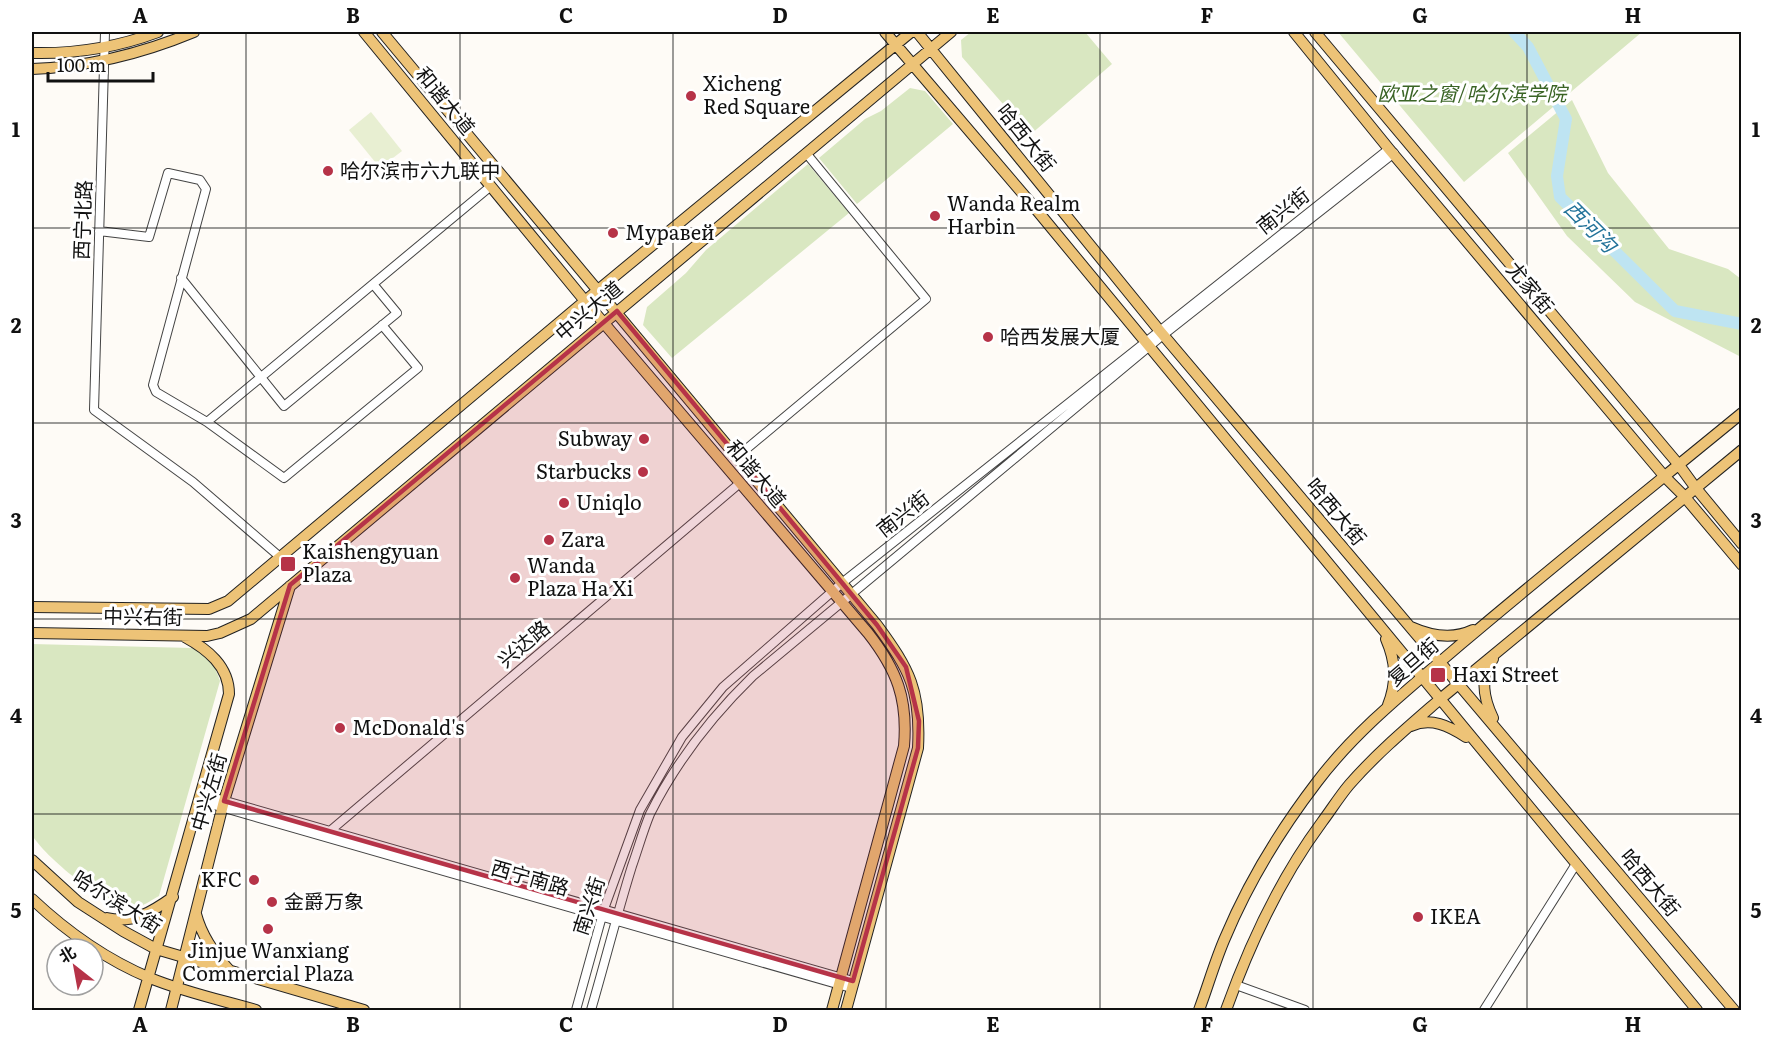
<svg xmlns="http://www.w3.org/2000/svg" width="1773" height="1042" font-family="Literata,'Noto Sans SC',serif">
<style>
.green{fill:#d9e7c1}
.pitch{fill:#e8efd2}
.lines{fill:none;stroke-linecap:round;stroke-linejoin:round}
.river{stroke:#bee4f2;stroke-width:12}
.minor-casing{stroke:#444;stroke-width:10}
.major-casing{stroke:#222;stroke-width:12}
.minor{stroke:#fff;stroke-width:8}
.major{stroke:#edc377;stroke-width:10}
.marked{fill:#b63348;fill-opacity:0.2;stroke:#b63348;stroke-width:4.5;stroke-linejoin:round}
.grid{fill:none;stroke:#111;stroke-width:1.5;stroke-opacity:0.55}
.poi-dot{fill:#b63348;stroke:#fff;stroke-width:2}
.labels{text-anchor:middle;stroke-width:6;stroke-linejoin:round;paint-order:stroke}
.poi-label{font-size:20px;fill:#111;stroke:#fff;text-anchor:start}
.park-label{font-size:20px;font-style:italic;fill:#3a6425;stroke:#fff}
.street-label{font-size:20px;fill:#111;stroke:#fff}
.water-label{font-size:21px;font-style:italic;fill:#23739a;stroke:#fff}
.neatline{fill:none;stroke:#111;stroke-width:2}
.grid-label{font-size:20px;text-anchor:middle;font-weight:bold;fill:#111}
</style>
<rect width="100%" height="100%" fill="#fefbf6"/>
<path class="green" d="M971,32H1085L1112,64L1030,135L962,57L961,40Z
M1338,32H1642L1464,182Z
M910,88L925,91L953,124L857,204L819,158L865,119L881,111Z
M1572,100L1608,173L1669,249L1728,269L1741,279V357L1635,302L1567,236L1508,153Z
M808,164L849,213L672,358L643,325L647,307L686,273L706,250Z
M32,644L192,648C208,654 215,665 220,681L159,896C153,899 145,905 138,907C111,913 45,857 32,835Z"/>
<path class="pitch" d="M371,112L402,151L380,168L349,130Z"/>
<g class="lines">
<path class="river" d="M1514,32L1528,47L1566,119L1557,176L1560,197L1675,311L1742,324"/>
<g class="minor-casing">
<path id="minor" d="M105,32L94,410L193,482L280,557
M99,231L149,237L168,173L200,180L206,189L153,385L156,392L207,422L491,186
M181,278L284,406L397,313L373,284
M207,422L284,478L418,368L382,325
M738,456L926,299L806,153
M201,794L853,981
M200,801L851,988
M330,831L740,483
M1236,985L1305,1010
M576,1010L604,909L640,810L682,737L723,687L842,583L1389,149
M591,1010C605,962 617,914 632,866C638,849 643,831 650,814C676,762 712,716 753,676L1163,335L1394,153
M1484,1010L1576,864"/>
</g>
<g class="major-casing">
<path id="major" d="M364,32L585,301L868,633C897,670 908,699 904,746L832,1010
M382,32L877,625C910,670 921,691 918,748L846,1010
M885,32L1035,208L1697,1010
M917,32L1159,330L1734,1010
M1294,32L1389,149L1665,477L1684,496L1742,565
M1315,32L1679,465L1695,487L1742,544
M32,53C74,54 118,47 158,32
M32,69C89,67 141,54 194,32
M32,607L209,609L228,601L598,290L911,32
M1411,627C1431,636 1452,640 1473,630
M32,633L207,636L220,633L251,619L951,32
M1386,639C1396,662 1397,682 1388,705
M1493,718C1484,699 1479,678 1493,659
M1411,726C1431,717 1449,726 1466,737
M32,860L78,902L123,931L156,949L364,1010
M32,899C66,931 107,960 150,978C184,992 221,1000 256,1010
M196,914C202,937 215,955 231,972
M107,918C133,924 152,912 173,897
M139,1010L229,694C229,666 207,649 185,637
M171,1010L224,801L290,586
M1199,1010C1208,986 1215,961 1225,938C1248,883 1281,829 1317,782C1357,729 1411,687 1461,644C1553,566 1648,490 1742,413
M1226,1010C1250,943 1279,880 1322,822C1331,810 1339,797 1349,785C1376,754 1408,727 1439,700L1742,450"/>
</g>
<use href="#minor" class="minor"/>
<use href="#major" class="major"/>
</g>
<path class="marked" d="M617,311L877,625L906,667L919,721L918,748L853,981L224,801L290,585Z"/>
<path class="grid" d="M246,32V1010M460,32V1010M673,32V1010M886,32V1010M1100,32V1010M1313,32V1010M1527,32V1010M32,228H1742M32,423H1742M32,619H1742M32,814H1742"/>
<g class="poi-dot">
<circle cx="691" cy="96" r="6"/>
<circle cx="328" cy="171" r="6"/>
<circle cx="935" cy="216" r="6"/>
<circle cx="613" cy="233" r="6"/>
<circle cx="988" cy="337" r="6"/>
<circle cx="644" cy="439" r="6"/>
<circle cx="643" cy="472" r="6"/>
<circle cx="564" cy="503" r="6"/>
<circle cx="549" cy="540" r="6"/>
<rect x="280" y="556" width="16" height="16" rx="3"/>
<circle cx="515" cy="578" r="6"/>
<rect x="1430" y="667" width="16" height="16" rx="3"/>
<circle cx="340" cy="728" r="6"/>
<circle cx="254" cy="880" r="6"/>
<circle cx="272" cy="902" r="6"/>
<circle cx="1418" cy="917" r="6"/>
<circle cx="268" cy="929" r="6"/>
</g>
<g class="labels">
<g class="poi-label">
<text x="703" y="91">Xicheng<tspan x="703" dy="23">Red Square</tspan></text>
<text x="340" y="178">哈尔滨市六九联中</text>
<text x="947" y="211">Wanda Realm<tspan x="947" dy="23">Harbin</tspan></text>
<text x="625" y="240">Муравей</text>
<text x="1000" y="344">哈西发展大厦</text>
<text x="632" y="446" text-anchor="end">Subway</text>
<text x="631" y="479" text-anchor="end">Starbucks</text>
<text x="576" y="510">Uniqlo</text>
<text x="561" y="547">Zara</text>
<text x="302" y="559">Kaishengyuan<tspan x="302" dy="23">Plaza</tspan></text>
<text x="527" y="573">Wanda<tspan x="527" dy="23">Plaza Ha Xi</tspan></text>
<text x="1452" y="682">Haxi Street</text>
<text x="352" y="735">McDonald's</text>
<text x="242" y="887" text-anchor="end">KFC</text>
<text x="284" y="909">金爵万象</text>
<text x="1430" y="924">IKEA</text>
<text x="268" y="958" text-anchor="middle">Jinjue Wanxiang<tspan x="268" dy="23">Commercial Plaza</tspan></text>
</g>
<g class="park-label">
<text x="1472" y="101">欧亚之窗/哈尔滨学院</text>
</g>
<g class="street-label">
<text transform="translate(445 101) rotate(51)" y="7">和谐大道</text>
<text transform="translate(1026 138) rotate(51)" y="7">哈西大街</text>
<text transform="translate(1283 211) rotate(-38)" y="7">南兴街</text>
<text transform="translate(83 220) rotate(-88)" y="7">西宁北路</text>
<text transform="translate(1530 288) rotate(50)" y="7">尤家街</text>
<text transform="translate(589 311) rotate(-40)" y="7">中兴大道</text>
<text transform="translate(756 474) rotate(50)" y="7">和谐大道</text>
<text transform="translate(1336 512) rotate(50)" y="7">哈西大街</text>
<text transform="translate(903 514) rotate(-38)" y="7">南兴街</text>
<text transform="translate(143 617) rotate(1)" y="7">中兴右街</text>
<text transform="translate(524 644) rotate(-40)" y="7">兴达路</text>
<text transform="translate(1413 662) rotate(-41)" y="7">复旦街</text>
<text transform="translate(209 792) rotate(-74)" y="7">中兴左街</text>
<text transform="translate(530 878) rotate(16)" y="7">西宁南路</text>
<text transform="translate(1650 883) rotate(50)" y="7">哈西大街</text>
<text transform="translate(117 902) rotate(32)" y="7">哈尔滨大街</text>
<text transform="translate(589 906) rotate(-72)" y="7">南兴街</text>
</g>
<g class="water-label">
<text transform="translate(1590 227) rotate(45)" y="7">西河沟</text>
</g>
</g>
<rect width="1773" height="1042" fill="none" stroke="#ffffff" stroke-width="66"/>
<g transform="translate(75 967) rotate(329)"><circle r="28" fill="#ffffff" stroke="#a0a0a0" stroke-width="1.5"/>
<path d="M0-4.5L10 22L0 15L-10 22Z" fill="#b63348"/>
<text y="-9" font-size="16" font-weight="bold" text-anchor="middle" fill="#111111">北</text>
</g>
<path d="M48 72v9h105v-9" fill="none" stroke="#111111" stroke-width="3"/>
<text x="57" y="72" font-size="18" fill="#111111" stroke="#ffffff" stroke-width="4.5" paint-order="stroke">100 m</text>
<rect x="33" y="33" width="1707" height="976" class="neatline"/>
<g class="grid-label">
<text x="140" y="23">A</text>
<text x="353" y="23">B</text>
<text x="566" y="23">C</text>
<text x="780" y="23">D</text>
<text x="993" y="23">E</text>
<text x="1207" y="23">F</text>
<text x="1420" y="23">G</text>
<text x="1633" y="23">H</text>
<text x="16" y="137">1</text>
<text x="1756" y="137">1</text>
<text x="16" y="333">2</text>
<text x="1756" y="333">2</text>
<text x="16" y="528">3</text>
<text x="1756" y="528">3</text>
<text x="16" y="723">4</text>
<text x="1756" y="723">4</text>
<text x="16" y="918">5</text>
<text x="1756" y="918">5</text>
<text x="140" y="1032">A</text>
<text x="353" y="1032">B</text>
<text x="566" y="1032">C</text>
<text x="780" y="1032">D</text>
<text x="993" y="1032">E</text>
<text x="1207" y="1032">F</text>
<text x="1420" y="1032">G</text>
<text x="1633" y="1032">H</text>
</g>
</svg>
